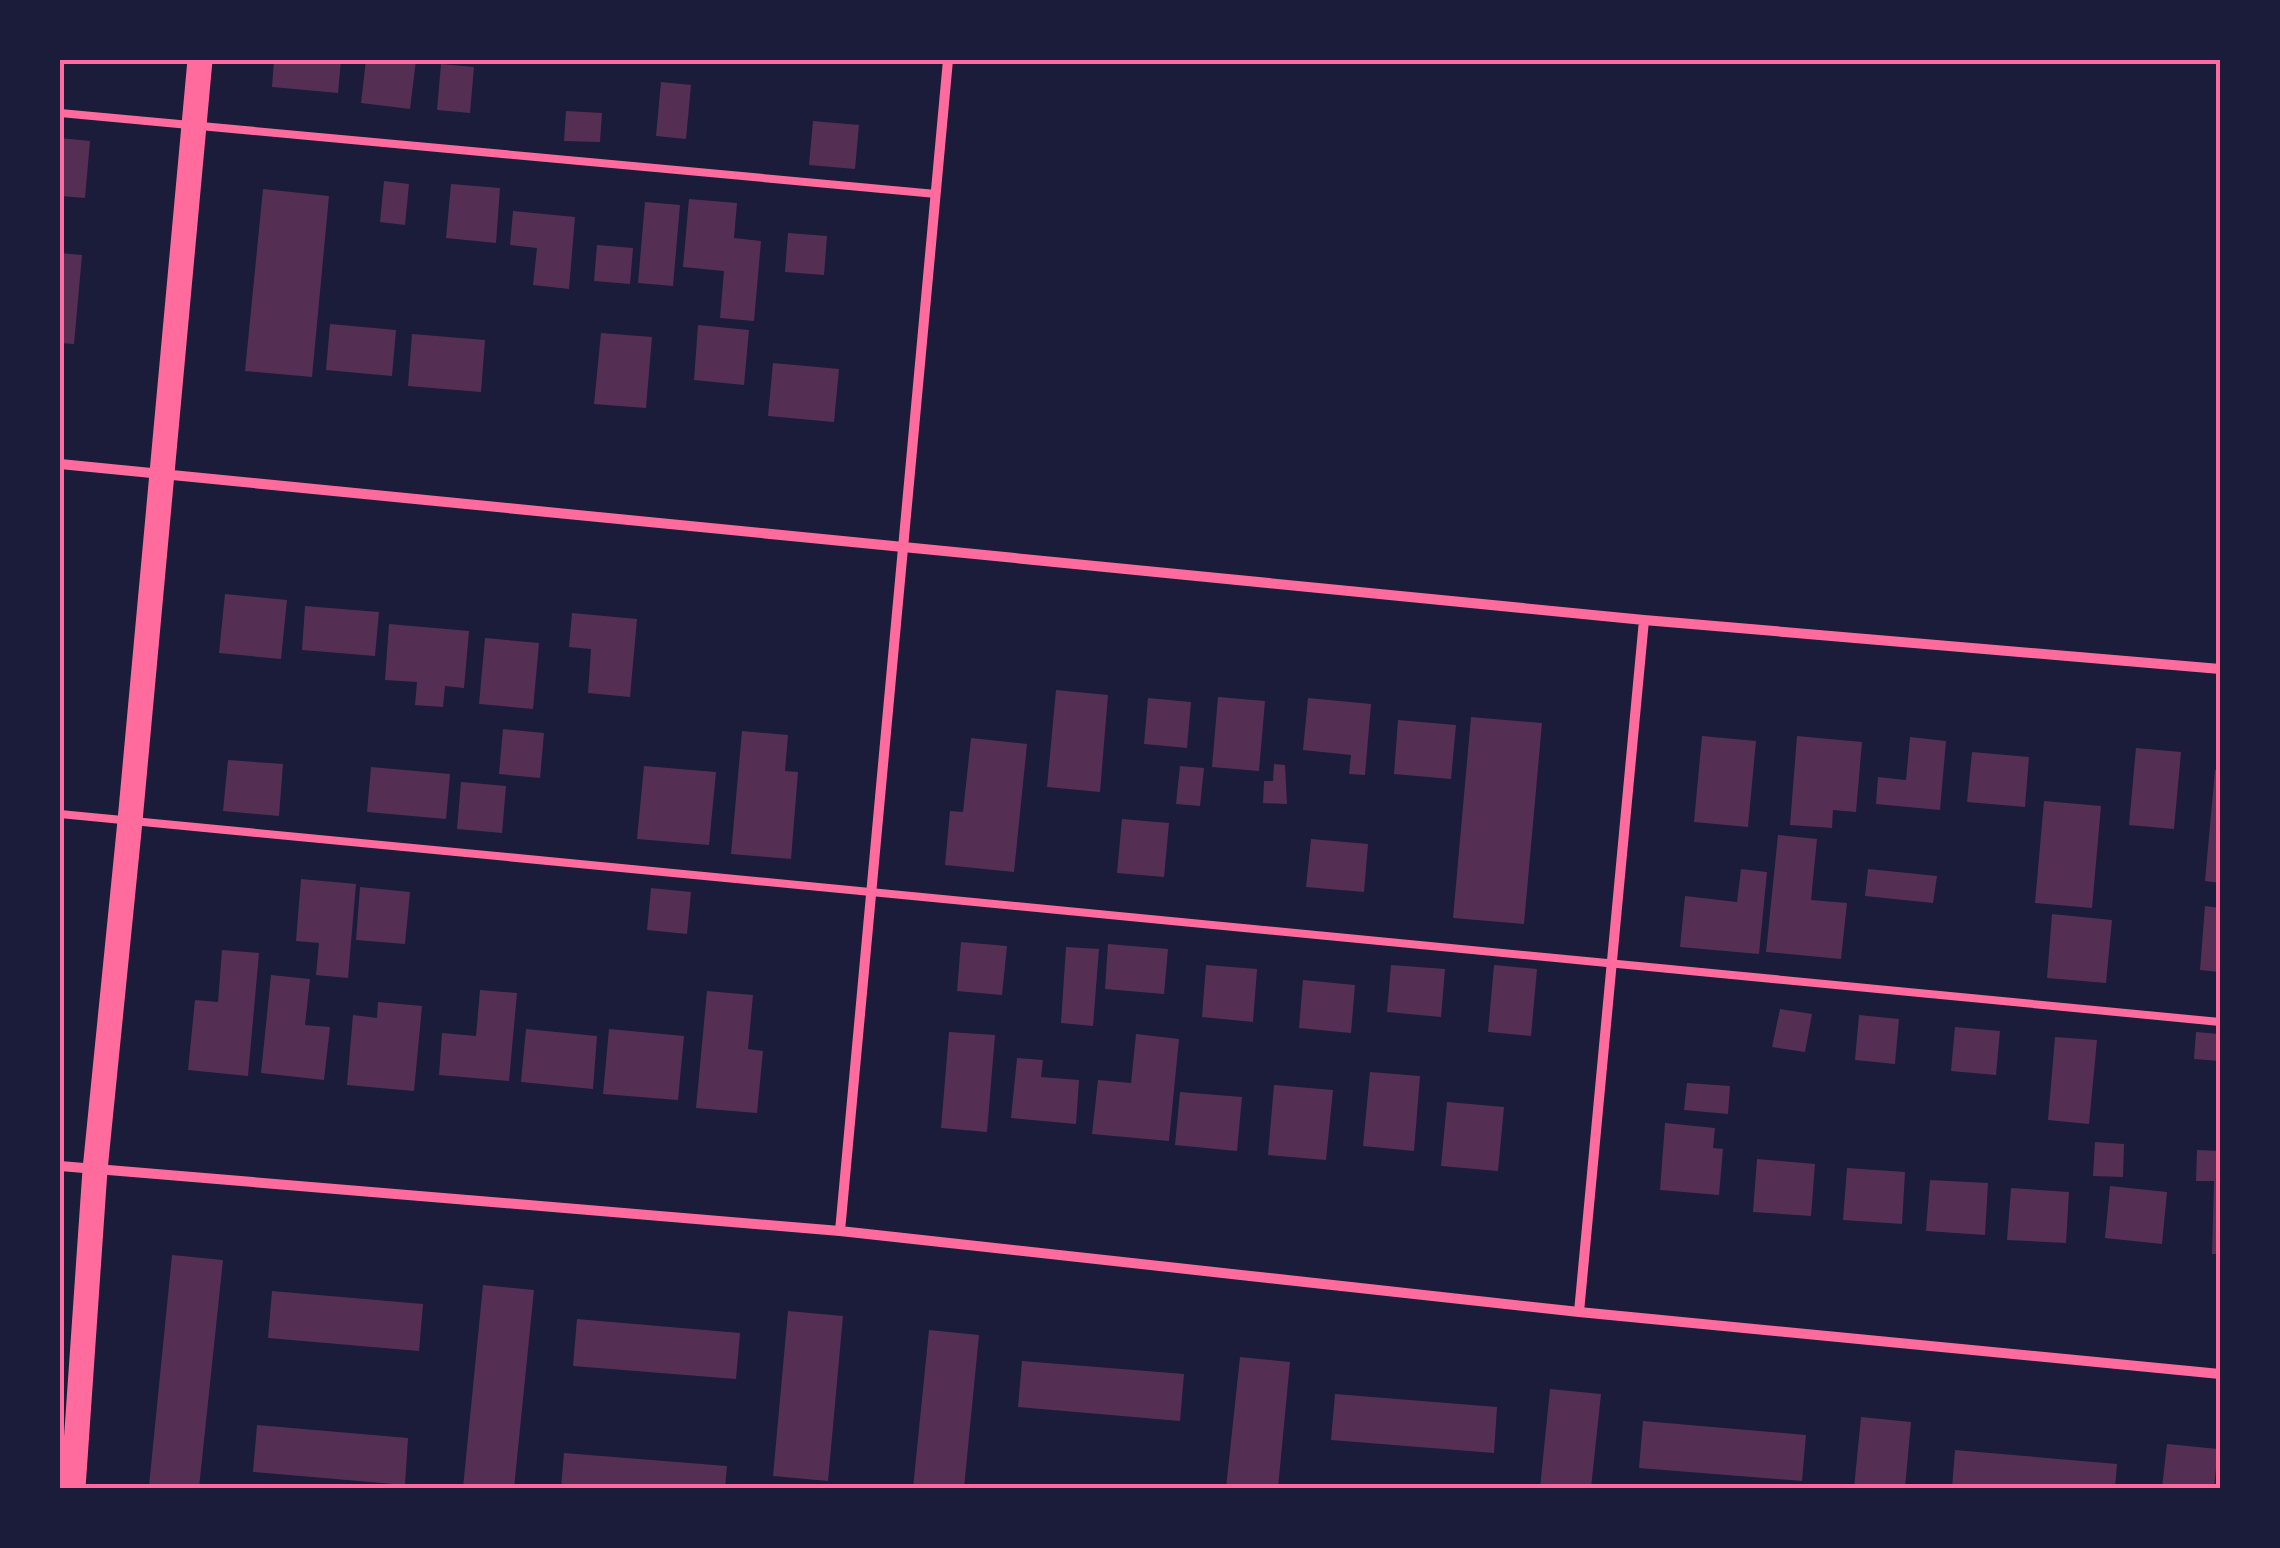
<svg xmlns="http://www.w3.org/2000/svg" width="2280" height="1548" font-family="Lato,sans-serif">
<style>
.building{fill:#542f53}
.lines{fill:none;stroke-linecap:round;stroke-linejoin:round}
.service{stroke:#ff6b9d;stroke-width:8}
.minor{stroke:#ff6b9d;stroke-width:10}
.primary{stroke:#ff6b9d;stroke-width:25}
.neatline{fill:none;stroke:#ff6b9d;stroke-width:4}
</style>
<rect width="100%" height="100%" fill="#1b1b3a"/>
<path class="building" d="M274,60H341L338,93L272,87Z
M366,60H416L410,109L361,103Z
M441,64L474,67L470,113L437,110Z
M661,82L691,85L686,139L656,136Z
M566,111L602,113L600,142L564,141Z
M813,121L859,125L855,169L809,165Z
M60,138L90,141L85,198L60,196Z
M384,181L409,184L405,225L380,222Z
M451,184L500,188L496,243L446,238Z
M263,189L329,196L312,377L245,371Z
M689,199L737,203L734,238L761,241L754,321L720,318L724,271L683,267Z
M645,202L680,205L673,286L638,283Z
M513,211L575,217L569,289L533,285L537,248L510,245Z
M788,233L827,236L824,275L785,272Z
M597,245L633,248L630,284L594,281Z
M60,253L82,255L74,344L60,343Z
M330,324L396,330L392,376L326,370Z
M698,325L749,330L744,385L694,380Z
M601,333L652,337L646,408L594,404Z
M412,334L485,340L481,392L408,386Z
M773,363L839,369L834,422L768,416Z
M225,594L287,600L281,659L219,653Z
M305,606L379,612L375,656L302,650Z
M572,613L637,619L630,697L588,693L591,649L569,647Z
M389,624L469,631L464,688L445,686L443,707L415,705L417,682L385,680Z
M485,638L539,643L533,709L479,704Z
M1056,690L1108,695L1100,792L1047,787Z
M1218,697L1265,701L1259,771L1212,767Z
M1148,698L1191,702L1187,748L1144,744Z
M1308,698L1371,704L1365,775L1349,774L1351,755L1303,750Z
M1471,717L1542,723L1524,924L1453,918Z
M1398,720L1456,725L1451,779L1394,774Z
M503,729L544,733L540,778L499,774Z
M742,731L788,735L785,771L798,772L791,859L731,854Z
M1702,736L1756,741L1748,827L1694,822Z
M1797,736L1862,742L1856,812L1833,810L1832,828L1790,825Z
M1910,737L1946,741L1940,810L1876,804L1878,777L1906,780Z
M971,738L1027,744L1014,872L945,865L950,811L963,812Z
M2136,748L2181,752L2174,829L2129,825Z
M1972,752L2029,757L2025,807L1967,802Z
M228,760L283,764L279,816L223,811Z
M1274,764L1285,765L1287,804L1263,803L1264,781H1273Z
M644,766L716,772L709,845L637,839Z
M1180,766L1204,768L1200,806L1176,804Z
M371,767L450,774L446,819L367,812Z
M2215,770H2220V883L2205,881Z
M461,782L506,786L502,833L457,829Z
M2044,801L2101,806L2092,908L2035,903Z
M1122,819L1169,823L1164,877L1117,873Z
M1778,835L1817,839L1811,900L1847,903L1841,959L1766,952Z
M1311,839L1368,844L1364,892L1306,887Z
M1741,869L1767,872L1759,954L1680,947L1685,896L1737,902Z
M1868,869L1937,876L1933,903L1865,896Z
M301,879L356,884L348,978L316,975L319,943L296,941Z
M360,887L410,892L405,944L356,940Z
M651,888L691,892L687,934L647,930Z
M2205,906L2220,908V972L2200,970Z
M2052,914L2112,920L2106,983L2047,978Z
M961,942L1007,946L1002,995L957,991Z
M1108,944L1168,949L1164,994L1105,989Z
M1066,947L1099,949L1093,1026L1061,1023Z
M222,950L259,953L248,1076L188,1070L195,1000L218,1002Z
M1206,965L1257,969L1253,1022L1202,1017Z
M1391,965L1445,969L1441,1017L1387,1012Z
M1494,965L1537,969L1531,1036L1488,1032Z
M271,975L310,979L305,1025L330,1027L324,1080L261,1073Z
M1303,980L1355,985L1351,1033L1299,1028Z
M480,990L517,993L509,1081L439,1075L442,1033L476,1036Z
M707,991L753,995L748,1049L763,1051L757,1113L696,1108Z
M378,1002L422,1006L414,1091L347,1085L353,1015L377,1018Z
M1780,1009L1812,1014L1805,1052L1772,1047Z
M1859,1015L1899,1019L1895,1064L1855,1060Z
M1955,1027L2000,1031L1996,1075L1951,1071Z
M526,1029L597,1036L593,1089L521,1082Z
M609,1029L684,1036L678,1100L603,1094Z
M949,1032L995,1035L987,1132L941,1128Z
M2196,1032L2220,1034V1061L2194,1059Z
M1136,1034L1179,1039L1169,1141L1092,1134L1098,1080L1131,1083Z
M2055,1037L2097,1040L2089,1124L2048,1120Z
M1017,1058L1043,1060L1041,1077L1079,1080L1076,1124L1011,1118Z
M1370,1072L1420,1076L1414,1151L1363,1146Z
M1687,1083L1730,1086L1728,1114L1684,1110Z
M1274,1085L1333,1090L1326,1160L1268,1155Z
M1180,1092L1242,1097L1237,1151L1175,1145Z
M1447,1102L1504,1107L1498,1171L1441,1166Z
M1665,1123L1715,1128L1713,1148L1723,1149L1719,1195L1660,1190Z
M2095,1142L2124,1144L2123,1177L2093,1176Z
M2197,1150L2220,1151V1254H2212L2214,1181H2196Z
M1757,1159L1815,1164L1811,1216L1753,1212Z
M1847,1168L1905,1172L1902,1224L1843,1220Z
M1930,1180L1988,1183L1985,1235L1926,1231Z
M2110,1186L2167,1192L2162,1244L2105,1238Z
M2011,1188L2069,1192L2066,1243L2007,1240Z
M172,1255L223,1260L199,1488L149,1486Z
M483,1285L534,1290L514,1488H463Z
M272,1291L423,1304L419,1351L268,1338Z
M788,1311L843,1316L828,1481L773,1476Z
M577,1319L740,1333L736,1379L573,1366Z
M929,1330L979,1335L964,1488H913Z
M1240,1357L1290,1362L1278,1488H1226Z
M1022,1361L1184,1374L1180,1421L1018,1407Z
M1550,1389L1601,1394L1591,1488H1540Z
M1335,1394L1497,1407L1494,1453L1331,1440Z
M1861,1417L1911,1422L1905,1488H1854Z
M1643,1421L1806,1435L1802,1481L1639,1468Z
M257,1425L408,1438L405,1485L253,1472Z
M2167,1444L2218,1449L2214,1488H2162Z
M1955,1450L2117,1464L2115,1488H1952Z
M564,1453L727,1466L725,1488H561Z"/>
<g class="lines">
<path class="service" d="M60,113L936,194
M60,814L2220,1022"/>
<path class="minor" d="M60,464L1644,620L2220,669
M60,1166L840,1231L1579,1312L2220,1374
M840,1231L948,60
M1579,1312L1644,620"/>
<path class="primary" d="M73,1488L95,1170L130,821L200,60"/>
</g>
<rect width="2280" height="1548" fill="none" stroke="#1b1b3a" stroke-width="125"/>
<rect x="62" y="62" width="2156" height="1424" class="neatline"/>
</svg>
